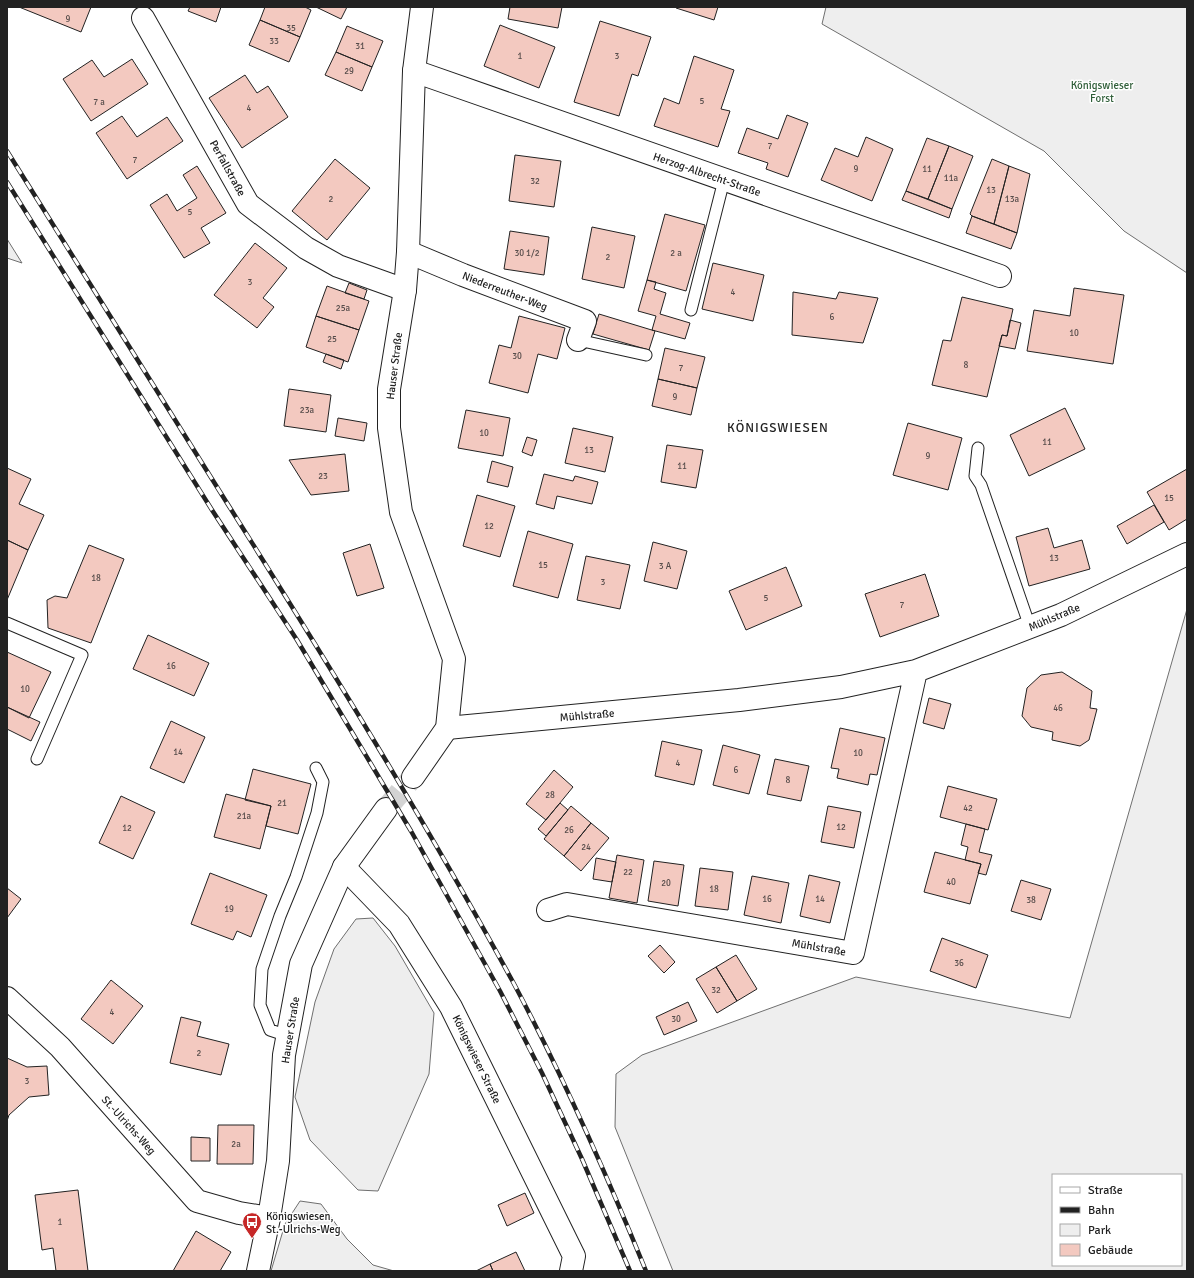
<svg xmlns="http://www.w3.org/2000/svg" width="1194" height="1278" font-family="Signika,sans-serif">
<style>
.green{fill:#eee;stroke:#6f6f6f;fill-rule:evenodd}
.building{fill:#f3c9c0;stroke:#222}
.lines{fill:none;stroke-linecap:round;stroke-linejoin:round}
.secondary-tunnel{stroke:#d3d3d3;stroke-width:22;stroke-dasharray:22 11;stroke-linecap:butt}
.lane-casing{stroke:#222;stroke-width:13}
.street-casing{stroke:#222;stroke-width:24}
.secondary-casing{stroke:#222;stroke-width:24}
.lane{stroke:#fff;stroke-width:11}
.street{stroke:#fff;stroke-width:22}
.secondary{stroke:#fff;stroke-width:22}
.rail-casing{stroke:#222;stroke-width:4.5}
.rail{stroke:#fff;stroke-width:3;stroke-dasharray:9;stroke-linecap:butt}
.labels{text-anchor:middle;stroke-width:3;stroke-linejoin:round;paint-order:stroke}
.number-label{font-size:9px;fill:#564c4a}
.park-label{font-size:11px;fill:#2f5e38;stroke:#fff}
.street-label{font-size:11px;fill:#222;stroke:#fff}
.poi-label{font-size:11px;fill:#222;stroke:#fff;text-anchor:start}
.quarter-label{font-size:13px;letter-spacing:1px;fill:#222;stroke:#fff}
</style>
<rect width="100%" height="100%" fill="#fff"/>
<path class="green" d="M826,7H1187V273L1124,231L1044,151L822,24Z
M7,239L22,263L7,258Z
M1187,609V1271H673L615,1127L616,1074L642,1055L856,977L1070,1018ZM1053,1175H1181V1265H1053Z
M373,918L395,946L434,1013L429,1074L378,1191L358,1190L310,1140L295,1097L315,1002L334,949L356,919Z
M300,1201L321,1204L347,1239L373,1265L394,1271H271L285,1224Z"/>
<path class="building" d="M19,7H91L81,32Z
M190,7H221L216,22L188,11Z
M265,7H305L311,10L300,37L260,20Z
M316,7H347L341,19Z
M510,7H562L558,28L508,19Z
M676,7H718L714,20L676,8Z
M260,20L300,37L289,62L249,45Z
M600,21L651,37L638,76L632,74L619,116L574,102Z
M500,25L555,47L539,88L484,66Z
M347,26L383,41L372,67L336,52Z
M336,52L372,67L362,91L325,75Z
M694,56L734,70L721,109L730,111L718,147L654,126L664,98L679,104Z
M132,59L148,84L91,121L63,79L92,60L104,77Z
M245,75L257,93L268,86L288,117L242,148L209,98Z
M787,115L808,123L788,177L766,169L768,163L738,153L747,128L778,139Z
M122,116L137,137L167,117L183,141L127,179L96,133Z
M866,137L893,149L872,201L821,180L835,148L858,157Z
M927,138L949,146L928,199L906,191Z
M949,146L973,156L952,209L928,199Z
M515,155L561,161L554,207L509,201Z
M335,159L370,188L327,240L292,211Z
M992,159L1009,166L994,224L972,216L970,214Z
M197,166L226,213L201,228L210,243L184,258L150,205L167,194L177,211L197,198L183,175Z
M1009,166L1030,174L1017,233L994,224Z
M906,191L952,209L949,218L902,200Z
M665,214L705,225L686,291L647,280Z
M972,216L1017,233L1011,249L966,233Z
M592,227L635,236L624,288L582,279Z
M510,231L549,237L544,275L504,269Z
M255,243L287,268L263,298L274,307L257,328L214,295Z
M713,263L764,275L753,321L702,309Z
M647,280L656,282L654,289L666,293L660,314L690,323L685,339L652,330L656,316L638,311Z
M349,283L367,290L364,299L345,293Z
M327,286L369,301L359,330L316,316Z
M1074,288L1124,295L1113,364L1027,351L1034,310L1070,316Z
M793,292L836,299L839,292L878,298L863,343L792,335Z
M962,297L1013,309L1007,336L1002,335L987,397L932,385L943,340L951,341Z
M599,314L655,331L649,350L593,334Z
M316,316L359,330L348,362L306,347Z
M519,316L565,328L557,359L538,354L528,393L489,383L499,345L511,348Z
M1010,320L1021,323L1015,349L999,346L1002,335L1007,336Z
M665,348L705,357L697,388L658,379Z
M326,354L344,360L341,369L323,362Z
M658,379L697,388L691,415L652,406Z
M289,389L331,395L326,432L284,426Z
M1065,408L1085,449L1029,476L1010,435Z
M466,410L510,418L503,456L458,448Z
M338,418L367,423L364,441L335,436Z
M908,423L962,438L948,490L893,475Z
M573,428L613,437L605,472L565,463Z
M527,437L537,440L532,456L522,452Z
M667,445L703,450L696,488L661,482Z
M345,454L349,491L311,495L289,460Z
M492,461L513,467L508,487L487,482Z
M7,468L31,479L19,504L44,515L28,550L7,540Z
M1187,469V519L1169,530L1147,492Z
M544,474L573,481L575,476L598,482L592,504L557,496L554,509L536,504Z
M477,495L515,506L500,557L463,546Z
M1154,505L1164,522L1127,544L1117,526Z
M1048,528L1054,548L1082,540L1090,569L1029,586L1016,537Z
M528,531L573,544L558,598L513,586Z
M7,540L28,550L7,600Z
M653,542L687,551L677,589L644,581Z
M370,544L384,588L357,596L343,553Z
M89,545L124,559L91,643L48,628L47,600L55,596L67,598Z
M586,556L630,565L620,609L577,600Z
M786,567L802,606L746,630L729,591Z
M925,574L939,616L880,637L865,594Z
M148,635L209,663L194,696L133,669Z
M7,652L51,672L29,718L7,707Z
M1062,672L1092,691L1090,708L1097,709L1089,740L1080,746L1052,740L1053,732L1031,727L1022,716L1027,688L1041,675Z
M929,698L951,704L944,729L923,723Z
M7,707L40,722L31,741L7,729Z
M171,721L205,737L184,783L150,768Z
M840,728L885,738L877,775L870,774L868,785L837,778L839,769L831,768Z
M662,741L702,750L694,785L655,776Z
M723,745L760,755L749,794L713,785Z
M775,759L809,766L801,801L767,794Z
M253,769L311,784L298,834L266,826L271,806L245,800Z
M554,770L573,787L546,820L526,804Z
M948,786L997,799L988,830L940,817Z
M226,794L271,806L260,849L214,837Z
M121,796L155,812L133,859L99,843Z
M560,803L568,810L546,836L538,829Z
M571,806L591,823L564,856L544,839Z
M828,806L861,812L854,848L821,842Z
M591,823L609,838L581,871L564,856Z
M966,824L985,829L979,852L992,855L986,875L978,873L981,864L965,860L968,847L961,845Z
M935,852L981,864L970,904L924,892Z
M617,855L644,860L637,903L609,898Z
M596,858L616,862L612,882L593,879Z
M654,861L684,865L678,906L648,901Z
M700,868L733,872L728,910L695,906Z
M210,873L267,895L251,937L237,931L233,940L191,924Z
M809,875L840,882L830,923L800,916Z
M752,876L789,883L781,923L744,915Z
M1021,880L1051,889L1041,920L1011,911Z
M7,888L21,899L7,918Z
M942,938L988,955L976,988L930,971Z
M660,945L675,962L664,973L648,956Z
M736,955L757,989L737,1001L716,967Z
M716,967L737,1001L717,1013L696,979Z
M111,980L143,1006L113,1044L81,1019Z
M688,1002L697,1021L664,1035L656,1017Z
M181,1017L201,1022L197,1036L229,1044L221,1075L170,1063Z
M7,1058L27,1067L47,1066L49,1095L29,1097L9,1115L7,1121Z
M218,1125H254L253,1164H217Z
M191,1137L210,1138V1161H191Z
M78,1190L88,1271H56L53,1248L42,1250L35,1195Z
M525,1193L534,1213L507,1226L498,1205Z
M196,1231L231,1252L220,1271H173Z
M516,1252L525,1271H493L490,1264Z
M490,1264L493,1271H476Z"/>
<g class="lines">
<path class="secondary-tunnel" d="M386,809L413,777"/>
<g class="lane-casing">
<path id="lane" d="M691,310L724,180
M578,340L646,355
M978,448L975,476L981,485L1030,627
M7,623L82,655L37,759
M288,1036L270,1030L260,1005L262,969L280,916L296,877L317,813L323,782L316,768"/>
</g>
<g class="street-casing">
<path id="street" d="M143,18L248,204L306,248L338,266L405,290
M414,71L1000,276
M408,252L463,275L585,321L578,340
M447,728L739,700L841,687L916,671L1061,615L1187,554
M344,867L399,924L451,1007L574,1256L571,1271
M548,910L567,904L853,953L916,671
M7,998L60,1047L197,1201L239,1213L269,1218"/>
</g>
<g class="secondary-casing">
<path id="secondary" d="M413,777L447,728L454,659L401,512L389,428V389L405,290L408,252L414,71L422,7
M258,1271L269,1218L278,1161L284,1055L301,964L344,867L386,809"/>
</g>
<use href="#lane" class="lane"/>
<use href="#street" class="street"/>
<use href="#secondary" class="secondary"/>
<g class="rail-casing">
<path id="rail" d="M7,151C80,268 154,386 227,503C326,660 424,819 513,982C563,1076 606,1173 646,1271
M7,182L212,510L297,640L411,831L500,991L542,1073L582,1159L630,1271"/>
</g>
<use href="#rail" class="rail"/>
</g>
<defs>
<g id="bus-pin" transform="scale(1)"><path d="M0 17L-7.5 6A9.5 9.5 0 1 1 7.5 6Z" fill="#c62828" stroke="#fff"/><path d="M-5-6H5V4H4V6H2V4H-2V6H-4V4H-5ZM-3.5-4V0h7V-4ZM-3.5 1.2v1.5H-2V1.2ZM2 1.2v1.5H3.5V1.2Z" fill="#fff"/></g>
</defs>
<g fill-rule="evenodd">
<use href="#bus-pin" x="252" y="1222"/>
</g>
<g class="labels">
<g class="number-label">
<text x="68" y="22">9</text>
<text x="291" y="31">35</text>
<text x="274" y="44">33</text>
<text x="360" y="49">31</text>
<text x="520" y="59">1</text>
<text x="617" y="59">3</text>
<text x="349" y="74">29</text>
<text x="702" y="104">5</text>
<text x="99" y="105">7 a</text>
<text x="249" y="111">4</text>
<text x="770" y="149">7</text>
<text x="135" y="163">7</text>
<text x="856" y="172">9</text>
<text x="927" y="172">11</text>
<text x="951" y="181">11a</text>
<text x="535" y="184">32</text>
<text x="991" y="193">13</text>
<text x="331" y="202">2</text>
<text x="1012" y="202">13a</text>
<text x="190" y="215">5</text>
<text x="527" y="256">30 1/2</text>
<text x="676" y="256">2 a</text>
<text x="608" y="260">2</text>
<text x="250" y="285">3</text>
<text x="733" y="295">4</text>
<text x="343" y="311">25a</text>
<text x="832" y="320">6</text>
<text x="1074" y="336">10</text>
<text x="332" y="342">25</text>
<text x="517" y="359">30</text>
<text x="966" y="368">8</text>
<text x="681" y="371">7</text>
<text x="675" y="400">9</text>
<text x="307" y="413">23a</text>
<text x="484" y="436">10</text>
<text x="1047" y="445">11</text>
<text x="589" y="453">13</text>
<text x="928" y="459">9</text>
<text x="682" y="469">11</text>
<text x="323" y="479">23</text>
<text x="1169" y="501">15</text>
<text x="489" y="529">12</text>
<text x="1054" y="561">13</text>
<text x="543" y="568">15</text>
<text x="665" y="569">3 A</text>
<text x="96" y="581">18</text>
<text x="603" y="585">3</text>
<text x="766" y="601">5</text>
<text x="902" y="608">7</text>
<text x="171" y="669">16</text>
<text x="25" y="692">10</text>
<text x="1058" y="711">46</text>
<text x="178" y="755">14</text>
<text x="858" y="756">10</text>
<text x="678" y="766">4</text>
<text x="736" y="773">6</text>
<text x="788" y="783">8</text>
<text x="550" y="798">28</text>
<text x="282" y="806">21</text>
<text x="968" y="811">42</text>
<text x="244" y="819">21a</text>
<text x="841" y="830">12</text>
<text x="127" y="831">12</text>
<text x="569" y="833">26</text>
<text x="586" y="850">24</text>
<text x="628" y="875">22</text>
<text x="951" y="885">40</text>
<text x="666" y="886">20</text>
<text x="714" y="892">18</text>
<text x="767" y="902">16</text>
<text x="820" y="902">14</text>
<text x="1031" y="903">38</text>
<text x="229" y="912">19</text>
<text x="959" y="966">36</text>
<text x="716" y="993">32</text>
<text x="112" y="1015">4</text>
<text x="676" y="1022">30</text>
<text x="199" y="1056">2</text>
<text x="27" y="1084">3</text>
<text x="236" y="1147">2a</text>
<text x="60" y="1225">1</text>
</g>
<g class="park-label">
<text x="1102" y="89">Königswieser<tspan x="1102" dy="13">Forst</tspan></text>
</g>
<g class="street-label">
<text transform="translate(228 168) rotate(61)" y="4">Perfallstraße</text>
<text transform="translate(707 174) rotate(19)" y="4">Herzog-Albrecht-Straße</text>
<text transform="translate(505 291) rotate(21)" y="4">Niederreuther-Weg</text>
<text transform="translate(394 366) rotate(-83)" y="4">Hauser Straße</text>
<text transform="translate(1054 617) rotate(-23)" y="4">Mühlstraße</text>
<text transform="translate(587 715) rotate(-5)" y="4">Mühlstraße</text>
<text transform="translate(819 947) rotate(10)" y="4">Mühlstraße</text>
<text transform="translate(290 1030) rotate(-81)" y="4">Hauser Straße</text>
<text transform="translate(477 1059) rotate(64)" y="4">Königswieser Straße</text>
<text transform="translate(129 1125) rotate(48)" y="4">St.-Ulrichs-Weg</text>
</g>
<g class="poi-label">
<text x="266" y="1220">Königswiesen,<tspan x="266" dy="13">St.-Ulrichs-Weg</tspan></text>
</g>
<g class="quarter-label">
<text x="778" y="432">KÖNIGSWIESEN</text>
</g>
</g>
<rect width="1194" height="1278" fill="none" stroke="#222222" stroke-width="16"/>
<rect x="1052" y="1174" width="130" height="92" fill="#ffffff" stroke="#a7a7a7"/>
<rect x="1060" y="1187" width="20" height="6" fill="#ffffff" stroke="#a7a7a7"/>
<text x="1088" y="1194" font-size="12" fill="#222222">Straße</text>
<rect x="1060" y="1207" width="20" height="6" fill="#222222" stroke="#a7a7a7"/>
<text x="1088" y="1214" font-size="12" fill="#222222">Bahn</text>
<rect x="1060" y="1224" width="20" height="12" fill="#eeeeee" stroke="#a7a7a7"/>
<text x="1088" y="1234" font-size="12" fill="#222222">Park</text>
<rect x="1060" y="1244" width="20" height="12" fill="#f3c9c0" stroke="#a7a7a7"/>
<text x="1088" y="1254" font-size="12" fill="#222222">Gebäude</text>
</svg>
